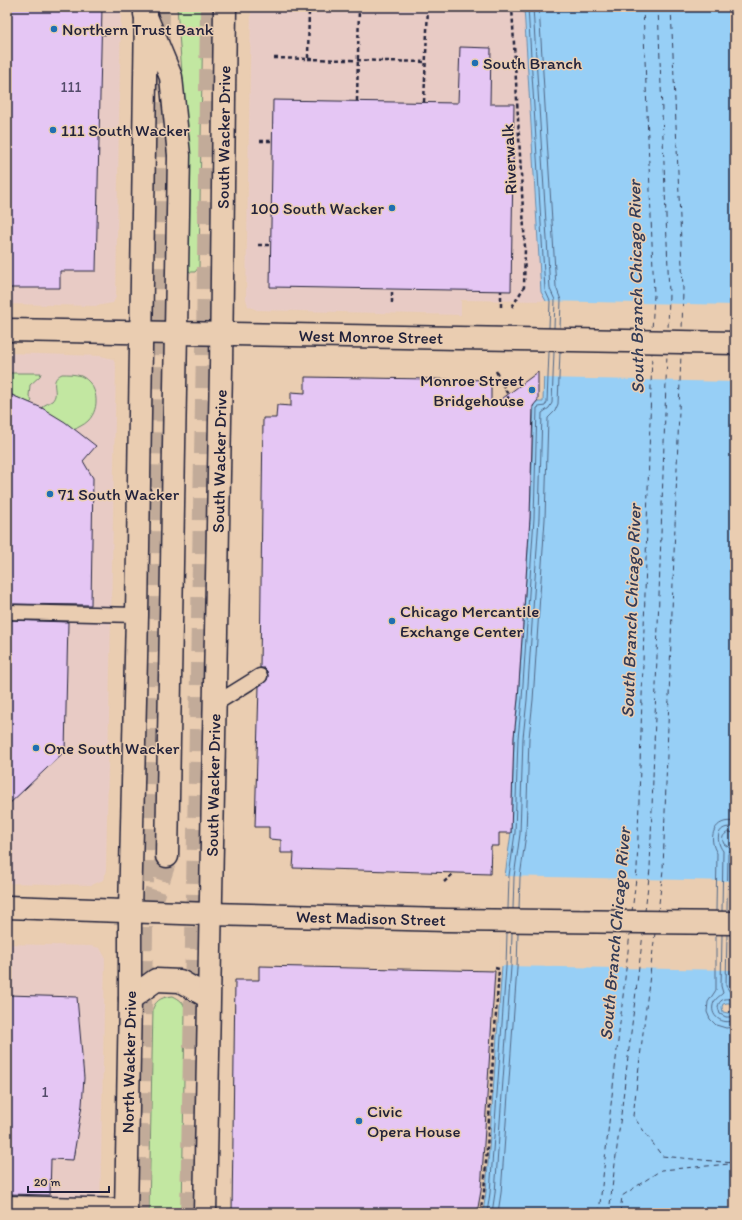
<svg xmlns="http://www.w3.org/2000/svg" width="742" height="1220" font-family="Itim,sans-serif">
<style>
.built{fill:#e8cbc5}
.green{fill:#c2e7a1;stroke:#72846e}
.water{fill:#97cff6;stroke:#688aab;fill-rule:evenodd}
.pier{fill:#eacdb1}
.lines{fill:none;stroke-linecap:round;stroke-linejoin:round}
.shore{stroke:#516786;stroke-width:1}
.ferry{stroke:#343c57;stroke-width:1;stroke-dasharray:5 4;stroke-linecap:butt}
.building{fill:#e5c6f4;stroke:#22223b}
.trunk-tunnel{stroke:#c2ab99;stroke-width:22;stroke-dasharray:22 11;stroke-linecap:butt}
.service-casing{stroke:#22223b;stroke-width:17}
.secondary-casing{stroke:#22223b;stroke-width:25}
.trunk-casing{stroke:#22223b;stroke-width:25}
.path{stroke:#22223b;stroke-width:2.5;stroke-dasharray:4 3;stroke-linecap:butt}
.service{stroke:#eacdb1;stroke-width:14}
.secondary{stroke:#eacdb1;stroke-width:22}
.trunk{stroke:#eacdb1;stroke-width:22}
.poi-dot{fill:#1f6fb2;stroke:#eacdb1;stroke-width:1.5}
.labels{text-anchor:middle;stroke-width:3;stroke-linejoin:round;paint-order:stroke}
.number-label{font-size:15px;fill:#534b69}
.poi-label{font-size:17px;fill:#22223b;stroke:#eacdb1;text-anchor:start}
.street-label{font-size:17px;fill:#22223b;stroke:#eacdb1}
.water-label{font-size:18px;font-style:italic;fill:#343c57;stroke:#eacdb1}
</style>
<rect width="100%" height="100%" fill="#eacdb1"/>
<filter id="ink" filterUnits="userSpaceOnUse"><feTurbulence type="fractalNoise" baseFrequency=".025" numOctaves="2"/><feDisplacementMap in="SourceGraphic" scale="8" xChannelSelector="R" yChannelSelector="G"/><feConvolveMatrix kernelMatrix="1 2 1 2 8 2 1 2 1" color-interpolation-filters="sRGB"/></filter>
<g filter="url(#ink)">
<path class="built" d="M7,7H121L116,297L113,303L96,306L7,304Z
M251,7H524L541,291L546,301L461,300V315L257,310L248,306L246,299Z
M7,353L101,356L113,359L116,366L106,870L103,880L92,885L7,883Z
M7,944L91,946L100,948L105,957L100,1213H7Z"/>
<path class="green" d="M177,7H203L199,267L195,272H190L186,267L188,152Z
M7,373H41L40,376L30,385L29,396L32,401L30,403L7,393Z
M62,374C68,374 75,374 81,376C98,384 101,408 88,421C84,425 78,427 74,430L42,408L43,406C46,404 49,403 52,401C61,392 47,381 62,374Z
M173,996C179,999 184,1002 185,1009L182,1213H149L153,1008C157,999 163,997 173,996Z"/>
<path class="water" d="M524,7H735V851L732,854L730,986L732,989H735L734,1213H483L486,1192L502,966L505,876L511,833L514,737L518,699L530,518L534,402H543L546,301L541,292ZM727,1003H730L732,1007L731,1011L728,1013L723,1012L722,1007L723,1004Z"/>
<path class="pier" d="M544,301L735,305V382L542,378Z
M503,876L733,881L732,970L500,966Z
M735,1125V1209H729Z"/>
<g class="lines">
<path class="shore" d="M528,7L545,290L550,301L549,328
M533,7L550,289L555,300L554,328
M539,7L556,287L561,300L560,328
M508,909L509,876L515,833L518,738L522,699L534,518L537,408L539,407L545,406L547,402L549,352
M513,909L514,877L520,834L523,738L527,700L539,518L542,413L549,408L552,403L554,352
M519,909L520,877L526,834L529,738L533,700L545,519L548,418L555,411L558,404L560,352
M716,911L717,853C707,838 714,817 735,822
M722,911L723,851C714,839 718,823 735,828
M727,911L728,854L731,849L724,844C721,838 723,835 728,832L735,833
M716,935V990L708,1002L707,1012L710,1019L716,1025L726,1028L735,1027
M722,935L721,986L723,993C720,996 716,998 714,1002C708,1016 723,1026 735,1020
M727,935L726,986L730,992L735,993
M735,1003L731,999C724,998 719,1000 718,1007L720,1014L726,1017H730L735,1012
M487,1213L490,1193L506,967L507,933
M492,1213L495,1193L511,967L512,933
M498,1213L501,1193L517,968L518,933"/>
<path class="ferry" d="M643,7L654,295L652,331
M658,7L669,294L668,331
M671,7L683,289L682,332
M645,911L650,869L667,352
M632,912L637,870L652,352
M658,912L663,870L681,353
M655,933L633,1116L662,1156L733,1163
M599,1213L630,933
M609,1213L643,934
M620,1213L622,1196L661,1170L730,1164"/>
</g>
<path class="building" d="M7,7H102L96,271H60V288H7Z
M460,47L491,48L490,104H514L511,291L270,287L273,100L458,103Z
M538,372V400L533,406L530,518L518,699L514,737L511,833H499V846H491L490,874L293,868L294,853H281V840L269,839V827H255L259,686L267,680L268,676L267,671L264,668H260L263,418H276L277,405L291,406V392L305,393V377L491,380V407Z
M7,393L42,408L65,422L96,446L83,461L93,478L91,605L7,604Z
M7,620L68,622L65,751L7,806Z
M259,966L495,971L481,1191L477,1213H232L235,980H259Z
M7,995L77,997L84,1078L82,1105L73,1160L51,1159L50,1195L7,1194Z"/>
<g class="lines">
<path class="trunk-tunnel" d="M149,911L167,856
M138,1213L142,931L154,378L159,7
M191,1213L207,348L211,7"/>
<g class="service-casing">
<path id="service" d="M7,612L137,615
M215,704L260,676
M7,1203L126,1206"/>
</g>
<g class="secondary-casing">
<g id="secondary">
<path id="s1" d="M7,330L735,343"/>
<path id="s2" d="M7,907L210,914L446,920L735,923"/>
<path d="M130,999L156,980L180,981L208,997"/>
<path id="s3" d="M126,1213L130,999V911L137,615L146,12"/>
<path id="s4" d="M205,1213L221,368L225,7"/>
</g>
</g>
<g class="trunk-casing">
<path id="trunk" d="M145,14L171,77L179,155L167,856"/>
</g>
<path class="path" d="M102,34H107
M274,58L308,59L309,7
M308,59L426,62
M357,101L359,7
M424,102L428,7
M260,141H273
M258,245H271
M392,303V289
M501,307V291
M512,307L524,287L525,248L512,7
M496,371L507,393L511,410
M444,882L454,873
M480,1213L484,1192L499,969L495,968"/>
<use href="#service" class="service"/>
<use href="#secondary" class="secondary"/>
<use href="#trunk" class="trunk"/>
</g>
</g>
<g class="poi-dot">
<circle cx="54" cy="29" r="4"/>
<circle cx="475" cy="63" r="4"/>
<circle cx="53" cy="130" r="4"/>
<circle cx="392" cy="208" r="4"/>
<circle cx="532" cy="390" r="4"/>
<circle cx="50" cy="494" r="4"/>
<circle cx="392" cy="621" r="4"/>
<circle cx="36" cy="748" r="4"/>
<circle cx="359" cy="1121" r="4"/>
</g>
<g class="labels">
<g class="number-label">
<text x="71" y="92">111</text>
<text x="45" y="1097">1</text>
</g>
<g class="poi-label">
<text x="62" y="35">Northern Trust Bank</text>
<text x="483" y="69">South Branch</text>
<text x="61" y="136">111 South Wacker</text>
<text x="384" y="214" text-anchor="end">100 South Wacker</text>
<text x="524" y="386" text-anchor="end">Monroe Street<tspan x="524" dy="20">Bridgehouse</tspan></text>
<text x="58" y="500">71 South Wacker</text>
<text x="400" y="617">Chicago Mercantile<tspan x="400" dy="20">Exchange Center</tspan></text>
<text x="44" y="754">One South Wacker</text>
<text x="367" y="1117">Civic<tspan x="367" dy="20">Opera House</tspan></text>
</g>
<g class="street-label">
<text dy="6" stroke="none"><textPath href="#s4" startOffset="1076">South Wacker Drive</textPath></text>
<text transform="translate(509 159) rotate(-93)" y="6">Riverwalk</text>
<text dy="6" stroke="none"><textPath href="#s1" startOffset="364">West Monroe Street</textPath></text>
<text dy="6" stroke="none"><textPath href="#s4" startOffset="752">South Wacker Drive</textPath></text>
<text dy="6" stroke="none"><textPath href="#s4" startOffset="428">South Wacker Drive</textPath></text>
<text dy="6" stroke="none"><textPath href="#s2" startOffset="364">West Madison Street</textPath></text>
<text dy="6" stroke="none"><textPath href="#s3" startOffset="151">North Wacker Drive</textPath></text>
</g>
<g class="water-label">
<text transform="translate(636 287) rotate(-91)" y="6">South Branch Chicago River</text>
<text transform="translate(631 611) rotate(-88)" y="6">South Branch Chicago River</text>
<text transform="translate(615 934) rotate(-85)" y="6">South Branch Chicago River</text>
</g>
</g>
<rect width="742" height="1220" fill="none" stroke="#eacdb1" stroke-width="24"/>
<rect x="12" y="12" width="718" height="1196" fill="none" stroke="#22223b" stroke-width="1.5" filter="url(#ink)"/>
<path d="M28 1186v6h81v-6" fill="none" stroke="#22223b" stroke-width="2"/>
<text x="34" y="1186" font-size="12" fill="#22223b" stroke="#eacdb1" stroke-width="3" paint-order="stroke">20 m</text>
</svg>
